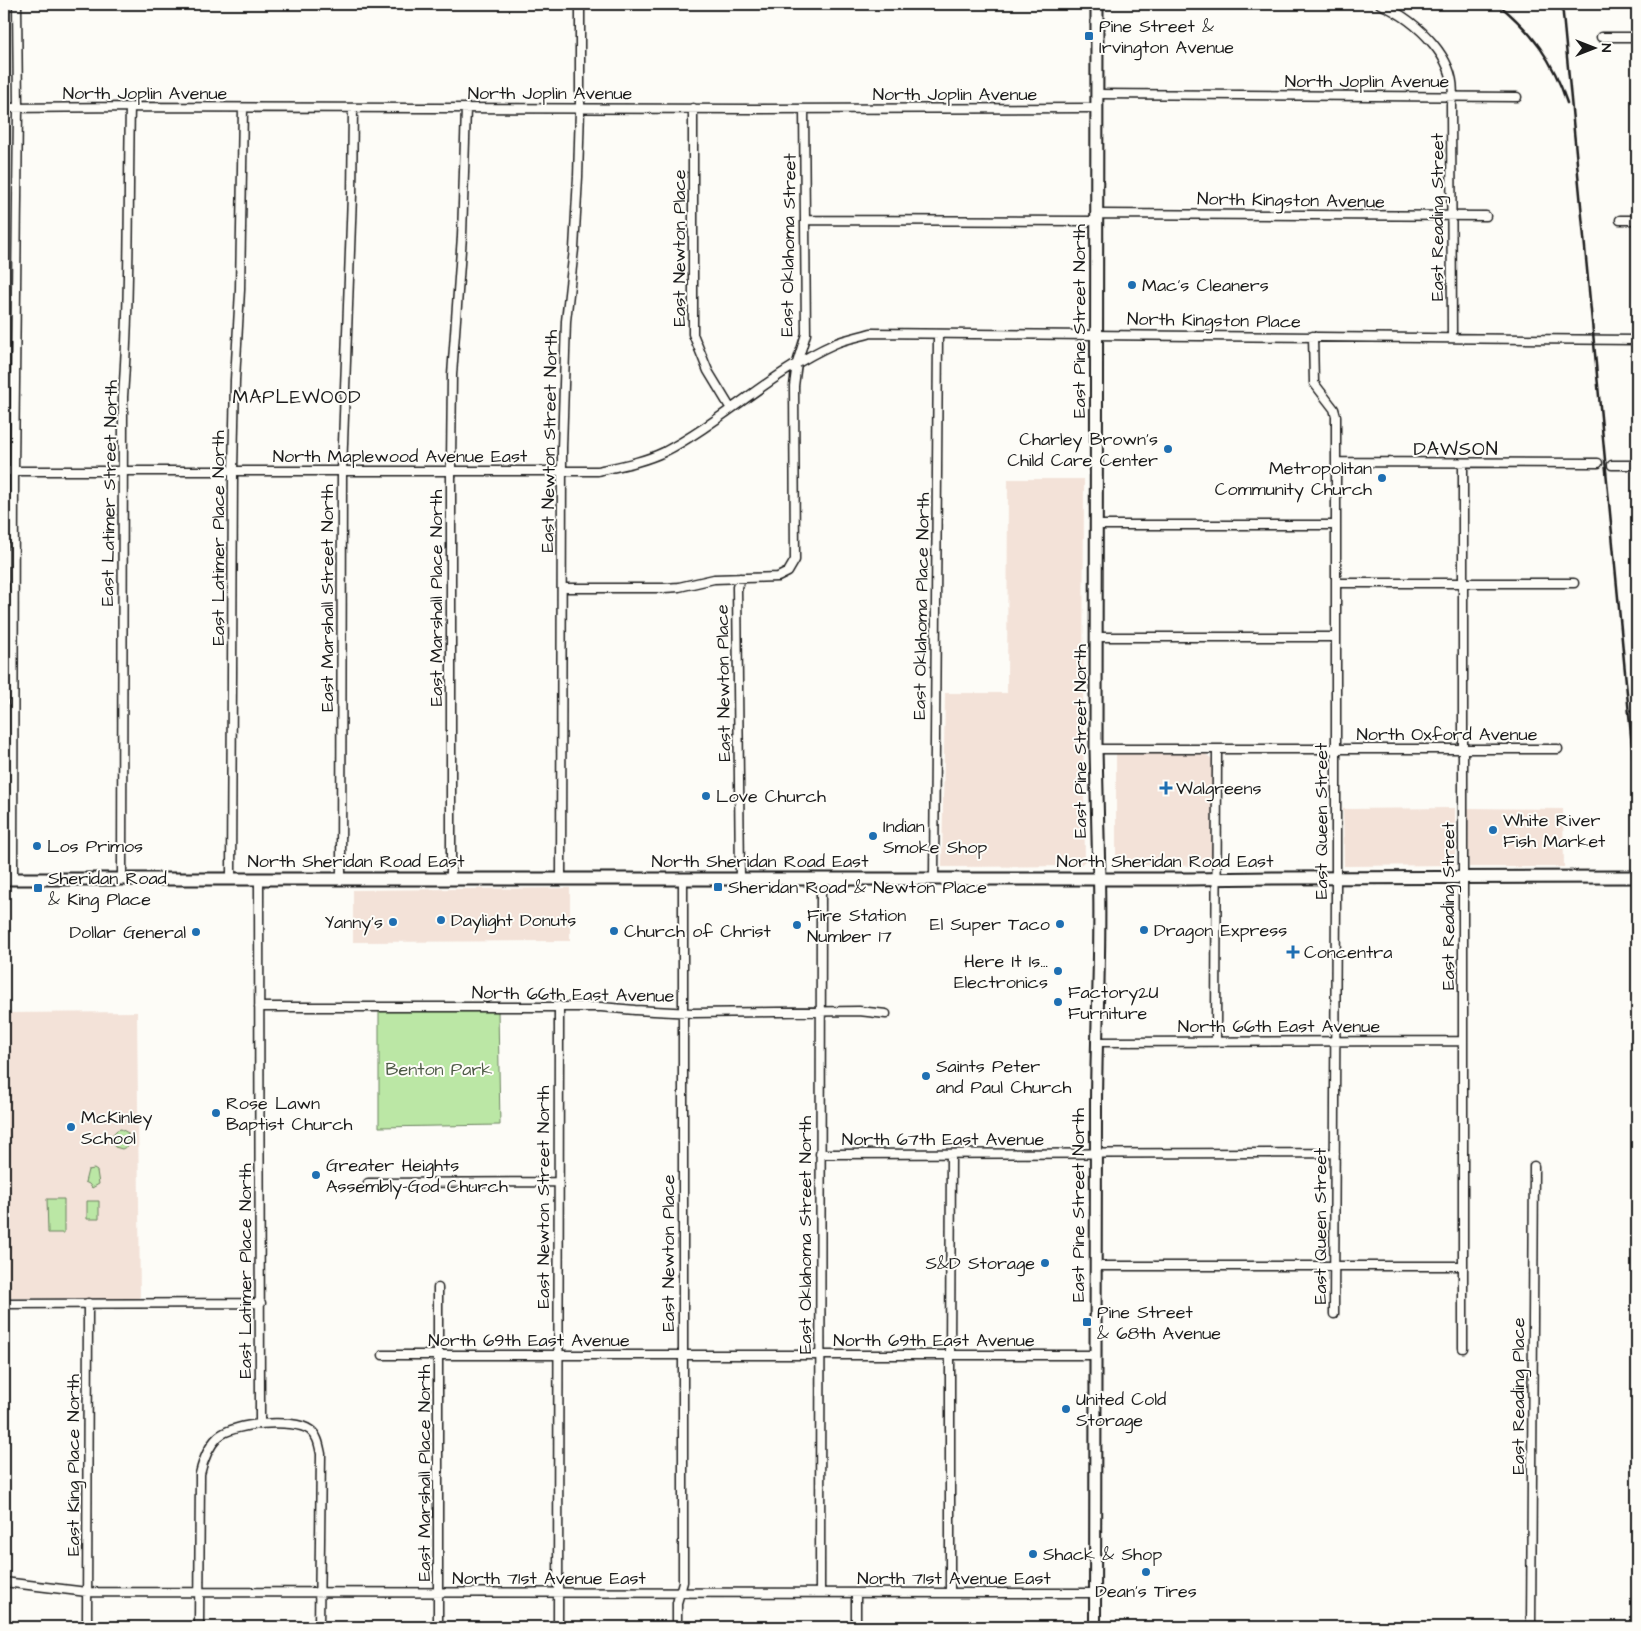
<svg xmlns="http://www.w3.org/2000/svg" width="1641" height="1631" font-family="'Architects Daughter',sans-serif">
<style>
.built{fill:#f3e2d8}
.green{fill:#bbe7a5;stroke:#6c8260}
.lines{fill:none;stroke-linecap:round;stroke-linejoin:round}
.minor-casing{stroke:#1c1c1c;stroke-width:11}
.tertiary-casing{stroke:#1c1c1c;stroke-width:14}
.secondary-casing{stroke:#1c1c1c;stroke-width:15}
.minor{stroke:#fdfcf7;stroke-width:8}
.tertiary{stroke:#fdfcf7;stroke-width:10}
.secondary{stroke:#fdfcf7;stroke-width:11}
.rail{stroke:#1c1c1c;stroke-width:2.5}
.poi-dot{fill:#1f6fb2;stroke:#fdfcf7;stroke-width:2}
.labels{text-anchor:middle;stroke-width:4;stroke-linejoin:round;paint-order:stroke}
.poi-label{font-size:18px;fill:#1c1c1c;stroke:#fdfcf7;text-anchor:start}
.street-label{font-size:18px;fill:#1c1c1c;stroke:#fdfcf7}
.park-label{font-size:18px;fill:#4c5945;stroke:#fdfcf7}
.neighbourhood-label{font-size:19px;letter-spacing:1px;fill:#1c1c1c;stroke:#fdfcf7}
</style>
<rect width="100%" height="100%" fill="#fdfcf7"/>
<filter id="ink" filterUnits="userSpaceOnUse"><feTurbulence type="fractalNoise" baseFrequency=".02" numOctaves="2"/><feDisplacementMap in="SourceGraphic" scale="10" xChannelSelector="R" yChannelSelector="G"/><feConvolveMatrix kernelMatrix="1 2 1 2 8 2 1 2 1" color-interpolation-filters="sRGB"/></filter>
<g filter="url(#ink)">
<path class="built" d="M1008,479H1084L1083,726L1085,861L1079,866L942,867L945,693H1007Z
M1634,596H1637V687L1634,649Z
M1116,754H1205L1211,758L1213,762L1212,866L1116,865Z
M1455,808V865L1344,866L1343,809Z
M1468,808L1563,809L1564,867H1469Z
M570,888V941L353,942V890Z
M137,1012L140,1299L4,1298V1013Z"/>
<path class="green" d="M379,1010L498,1011L500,1125L379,1127Z
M121,1129L128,1133V1146L122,1149L115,1147L113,1144V1134L117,1130Z
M94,1169L97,1171L99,1184L92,1188L89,1184L85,1182L88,1170Z
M47,1199H64V1233H48Z
M87,1201H99V1219H87Z"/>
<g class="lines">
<g class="minor-casing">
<path id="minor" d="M1380,4C1416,20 1462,61 1451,104L1452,338
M1601,37H1637
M1097,94L1517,97
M4,108L130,107L753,109L1097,108
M693,108V334L708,371L731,409
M1096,214L1486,216
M805,220L1096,221
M1620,220H1637
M1313,336L1314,383L1334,409L1336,416V892L1334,1314
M1336,462L1598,463
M1612,465H1637
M4,471H598C620,466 643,462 664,452C723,421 773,371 834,344C845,339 859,337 871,333L1637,340
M1096,525H1336
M740,578L737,587L740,878
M1336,583H1574
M562,588H664L679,587L714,579L778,577L788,572L795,560L794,386L797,363L806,334L804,109
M1096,637H1336
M1096,749H1558
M561,878L562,448L566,321L574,249L578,177L580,108V4
M934,878L938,335
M13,879L14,471L18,108L17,4
M122,879L123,397C130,300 128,203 130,107
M231,879L233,470L235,380L240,290L243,108
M259,879L260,1424
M341,879L342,471L352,195L353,108
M451,879V462L452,375L462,236L466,108
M259,1007H601L635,1010L692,1013L859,1011L886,1014
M1216,1041L1217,749
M1096,1042L1463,1041
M820,1154L1335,1153
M368,1183L558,1182
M1095,1266H1463
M438,1288V1627
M4,1304L261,1303
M1463,1348V464
M383,1355H1095
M4,1582L87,1592L1095,1593
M820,1592L821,878
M950,1593V1354L951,1154
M87,1627L88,1303
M199,1627L200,1474C203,1461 208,1447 218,1437C233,1423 293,1418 310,1430C318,1436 319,1445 321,1454L319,1627
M558,1627L559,1006
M677,1627V1603L683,1582V878
M856,1627V1593
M1531,1627L1534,1166"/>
</g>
<g class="tertiary-casing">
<path id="tertiary" d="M1095,1627L1096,1110C1096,1033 1101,956 1099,879"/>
</g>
<g class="secondary-casing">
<path id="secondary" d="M1097,4L1096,749L1099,879
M4,879H1188L1273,878L1637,877"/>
</g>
<use href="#minor" class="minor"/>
<use href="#tertiary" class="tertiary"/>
<use href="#secondary" class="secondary"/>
<path class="rail" d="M1498,4C1532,32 1553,60 1567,103
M1562,4L1637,799"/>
</g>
</g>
<g class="poi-dot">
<rect x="1084" y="31" width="10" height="10" rx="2.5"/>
<circle cx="1132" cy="285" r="5"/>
<circle cx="1168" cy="449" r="5"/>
<circle cx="1382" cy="478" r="5"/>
<path d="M1163.5 780.5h5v5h5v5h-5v5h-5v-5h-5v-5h5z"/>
<circle cx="706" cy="796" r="5"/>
<circle cx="1493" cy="830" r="5"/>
<circle cx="873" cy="836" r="5"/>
<circle cx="37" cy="846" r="5"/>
<rect x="713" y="882" width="10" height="10" rx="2.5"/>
<rect x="33" y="883" width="10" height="10" rx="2.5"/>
<circle cx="441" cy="920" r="5"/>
<circle cx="393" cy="922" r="5"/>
<circle cx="1060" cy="924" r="5"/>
<circle cx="797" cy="925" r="5"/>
<circle cx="1144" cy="930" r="5"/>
<circle cx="614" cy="931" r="5"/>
<circle cx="196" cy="932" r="5"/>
<path d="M1290.5 944.5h5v5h5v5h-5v5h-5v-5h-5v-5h5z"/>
<circle cx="1058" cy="971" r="5"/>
<circle cx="1058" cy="1002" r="5"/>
<circle cx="926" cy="1076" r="5"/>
<circle cx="216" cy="1113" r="5"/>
<circle cx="71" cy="1127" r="5"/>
<circle cx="316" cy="1175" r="5"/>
<circle cx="1045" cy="1263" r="5"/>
<rect x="1082" y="1317" width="10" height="10" rx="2.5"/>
<circle cx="1066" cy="1409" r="5"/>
<circle cx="1033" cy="1554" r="5"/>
<circle cx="1146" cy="1572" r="5"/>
</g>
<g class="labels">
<g class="poi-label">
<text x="1099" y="32">Pine Street &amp;<tspan x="1099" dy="21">Irvington Avenue</tspan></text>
<text x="1142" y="291">Mac's Cleaners</text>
<text x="1158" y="445" text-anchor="end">Charley Brown's<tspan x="1158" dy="21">Child Care Center</tspan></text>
<text x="1372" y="474" text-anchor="end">Metropolitan<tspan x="1372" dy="21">Community Church</tspan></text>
<text x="1176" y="794">Walgreens</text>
<text x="716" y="802">Love Church</text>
<text x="1503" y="826">White River<tspan x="1503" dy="21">Fish Market</tspan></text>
<text x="883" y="832">Indian<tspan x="883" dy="21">Smoke Shop</tspan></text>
<text x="47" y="852">Los Primos</text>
<text x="48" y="884">Sheridan Road<tspan x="48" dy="21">&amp; King Place</tspan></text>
<text x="728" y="893">Sheridan Road &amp; Newton Place</text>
<text x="807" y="921">Fire Station<tspan x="807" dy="21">Number 17</tspan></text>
<text x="451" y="926">Daylight Donuts</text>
<text x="383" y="928" text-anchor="end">Yanny's</text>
<text x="1050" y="930" text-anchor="end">El Super Taco</text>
<text x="1154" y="936">Dragon Express</text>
<text x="624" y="937">Church of Christ</text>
<text x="186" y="938" text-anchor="end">Dollar General</text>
<text x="1304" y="958">Concentra</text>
<text x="1048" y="967" text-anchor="end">Here It Is...<tspan x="1048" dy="21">Electronics</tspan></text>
<text x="1068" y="998">Factory2U<tspan x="1068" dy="21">Furniture</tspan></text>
<text x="936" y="1072">Saints Peter<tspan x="936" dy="21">and Paul Church</tspan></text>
<text x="226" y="1109">Rose Lawn<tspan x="226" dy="21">Baptist Church</tspan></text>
<text x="81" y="1123">McKinley<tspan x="81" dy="21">School</tspan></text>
<text x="326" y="1171">Greater Heights<tspan x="326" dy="21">Assembly-God Church</tspan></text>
<text x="1035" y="1269" text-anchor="end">S&amp;D Storage</text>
<text x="1097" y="1318">Pine Street<tspan x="1097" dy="21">&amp; 68th Avenue</tspan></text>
<text x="1076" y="1405">United Cold<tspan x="1076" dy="21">Storage</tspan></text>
<text x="1043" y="1560">Shack &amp; Shop</text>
<text x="1146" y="1597" text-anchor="middle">Dean's Tires</text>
</g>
<g class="street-label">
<text x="1367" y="87">North Joplin Avenue</text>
<text x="145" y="99">North Joplin Avenue</text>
<text x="550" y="99">North Joplin Avenue</text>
<text x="955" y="100">North Joplin Avenue</text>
<text transform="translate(1291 200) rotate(1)" y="6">North Kingston Avenue</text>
<text transform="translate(1437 217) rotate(-90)" y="6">East Reading Street</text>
<text transform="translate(788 245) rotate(-89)" y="6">East Oklahoma Street</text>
<text transform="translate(679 248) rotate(-90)" y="6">East Newton Place</text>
<text transform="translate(1214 320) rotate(1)" y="6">North Kingston Place</text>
<text transform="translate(1079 321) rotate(-90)" y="6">East Pine Street North</text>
<text transform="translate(549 441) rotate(-89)" y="6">East Newton Street North</text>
<text x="400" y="462">North Maplewood Avenue East</text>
<text transform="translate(109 493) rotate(-89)" y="6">East Latimer Street North</text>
<text transform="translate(218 538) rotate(-90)" y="6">East Latimer Place North</text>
<text transform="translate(327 598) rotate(-90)" y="6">East Marshall Street North</text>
<text transform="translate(436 598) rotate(-90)" y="6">East Marshall Place North</text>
<text transform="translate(921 606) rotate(-89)" y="6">East Oklahoma Place North</text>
<text transform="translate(723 683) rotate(-91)" y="6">East Newton Place</text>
<text x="1447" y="740">North Oxford Avenue</text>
<text transform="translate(1080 741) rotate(-90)" y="6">East Pine Street North</text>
<text transform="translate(1321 821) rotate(-90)" y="6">East Queen Street</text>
<text x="356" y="867">North Sheridan Road East</text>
<text x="760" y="867">North Sheridan Road East</text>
<text x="1165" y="867">North Sheridan Road East</text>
<text transform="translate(1448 906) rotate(-90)" y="6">East Reading Street</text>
<text transform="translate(573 994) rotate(1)" y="6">North 66th East Avenue</text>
<text x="1279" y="1032">North 66th East Avenue</text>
<text x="943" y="1145">North 67th East Avenue</text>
<text transform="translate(543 1197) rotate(-90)" y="6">East Newton Street North</text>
<text transform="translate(1078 1205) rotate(-90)" y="6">East Pine Street North</text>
<text transform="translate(1320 1226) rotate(-90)" y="6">East Queen Street</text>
<text transform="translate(805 1235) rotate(-90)" y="6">East Oklahoma Street North</text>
<text transform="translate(668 1253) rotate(-90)" y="6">East Newton Place</text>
<text transform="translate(245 1271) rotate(-90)" y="6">East Latimer Place North</text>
<text x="529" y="1346">North 69th East Avenue</text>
<text x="934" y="1346">North 69th East Avenue</text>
<text transform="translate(1518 1396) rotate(-90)" y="6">East Reading Place</text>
<text transform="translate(73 1465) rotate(-90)" y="6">East King Place North</text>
<text transform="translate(424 1473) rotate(-90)" y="6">East Marshall Place North</text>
<text x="549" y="1584">North 71st Avenue East</text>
<text x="954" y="1584">North 71st Avenue East</text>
</g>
<g class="park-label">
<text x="439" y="1075">Benton Park</text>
</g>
<g class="neighbourhood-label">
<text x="297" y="403">MAPLEWOOD</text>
<text x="1456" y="455">DAWSON</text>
</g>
</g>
<rect width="1641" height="1631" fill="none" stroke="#fdfcf7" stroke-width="20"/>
<rect x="10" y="10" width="1621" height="1611" fill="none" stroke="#1c1c1c" stroke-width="2" filter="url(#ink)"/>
<g transform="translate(1594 48) rotate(90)" stroke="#fdfcf7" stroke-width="4" paint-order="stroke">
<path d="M0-4L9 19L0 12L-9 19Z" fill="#1c1c1c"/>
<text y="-8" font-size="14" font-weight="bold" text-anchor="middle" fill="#1c1c1c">N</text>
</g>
</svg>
